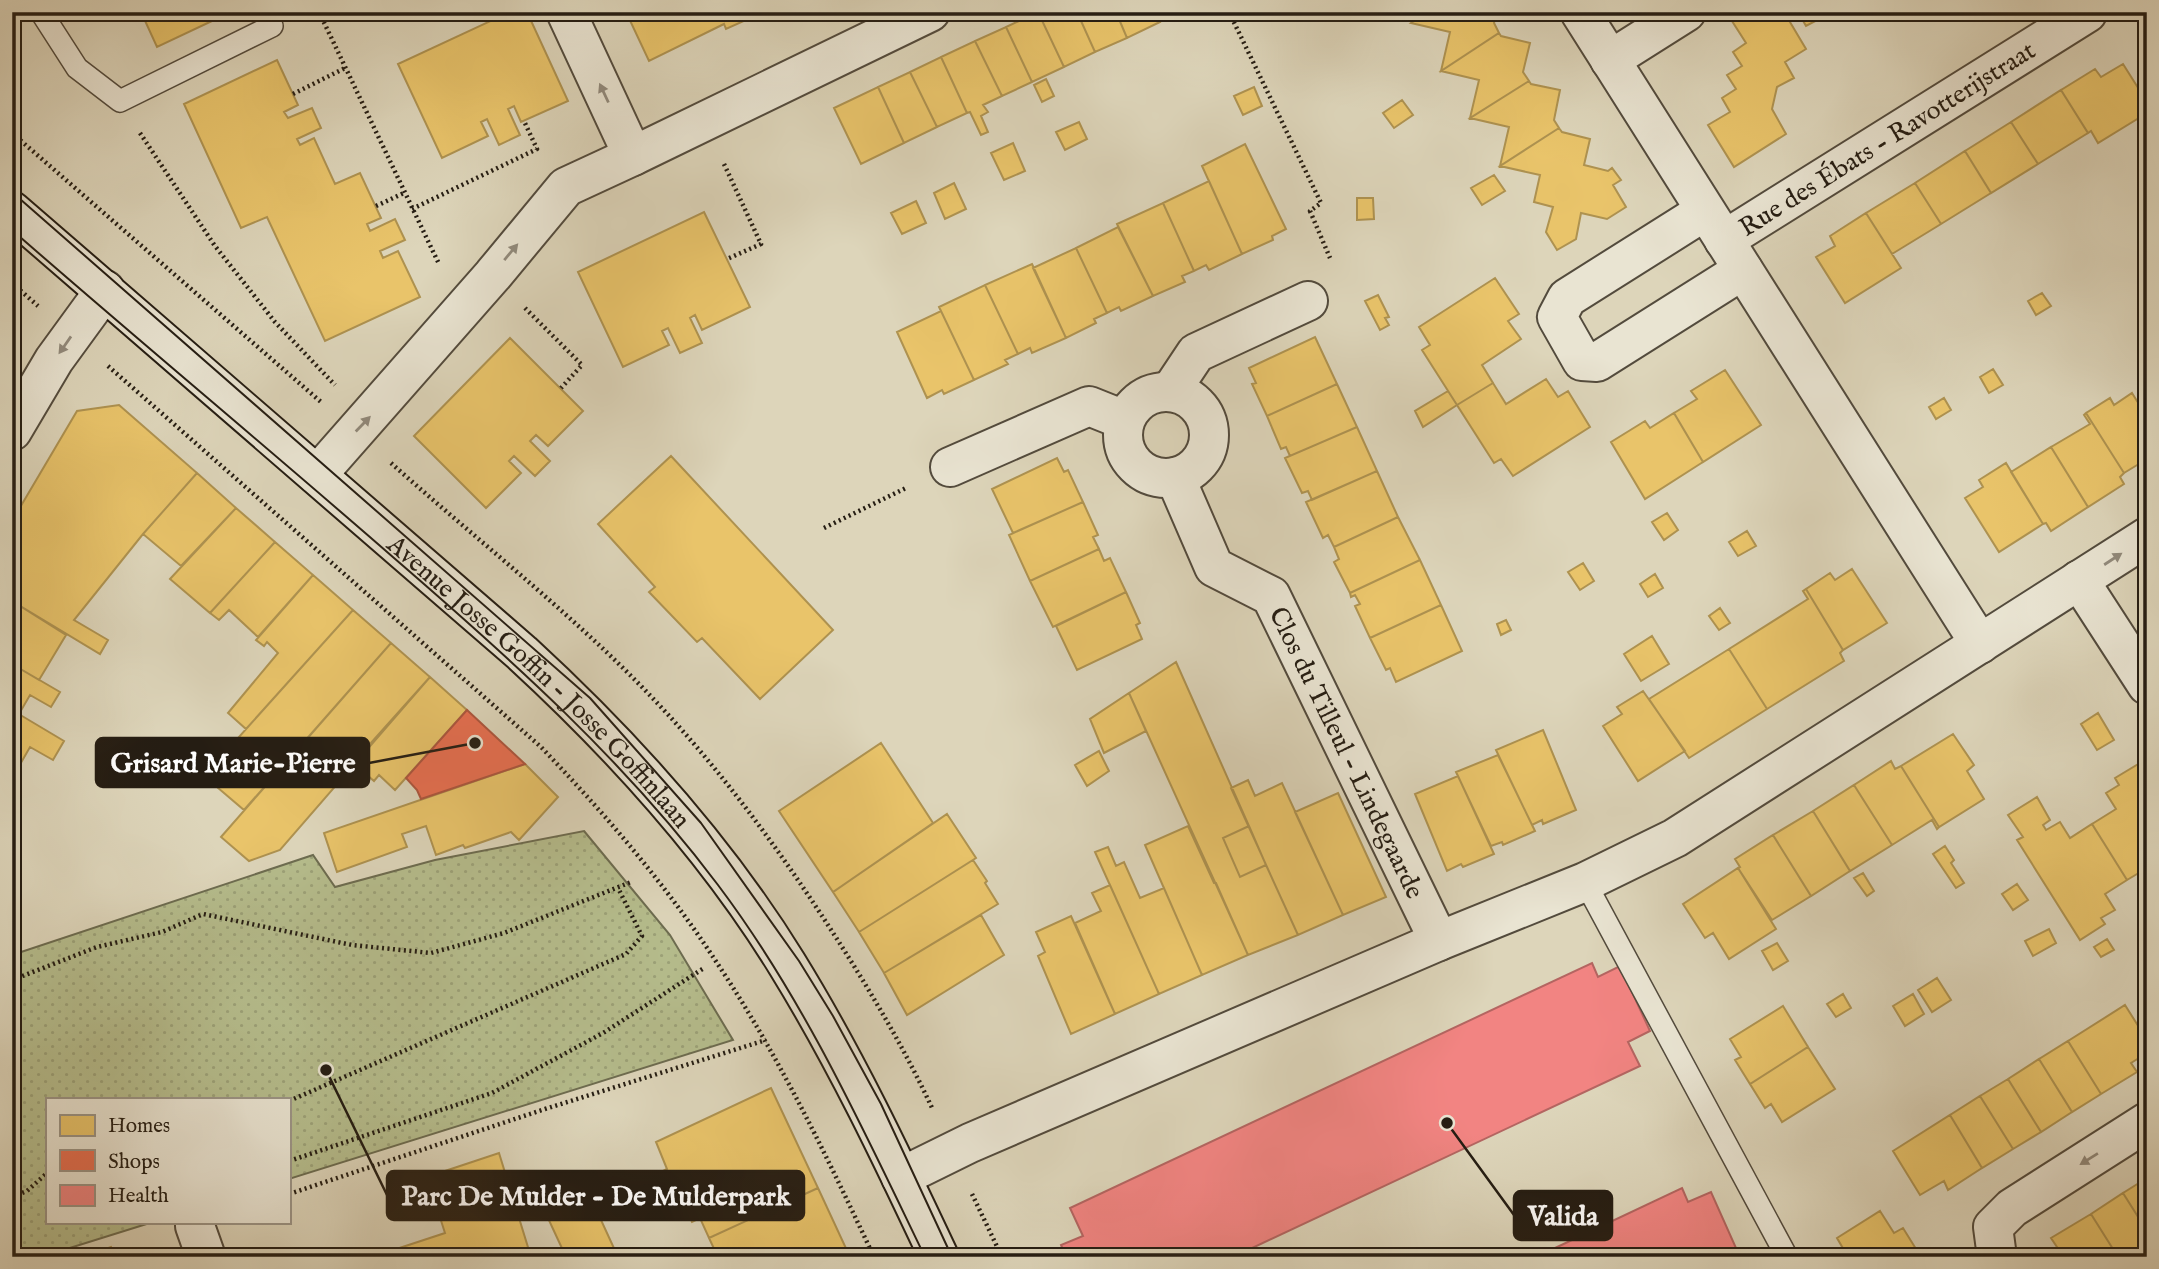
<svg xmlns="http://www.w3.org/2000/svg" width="2159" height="1269" font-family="'IM FELL English',serif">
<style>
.park{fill:url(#park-dots);stroke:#6d6c50;stroke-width:2}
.homes{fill:#e9c46a;stroke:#ae9250;stroke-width:2}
.shops{fill:#e76f51;stroke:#ad563e;stroke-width:2}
.health{fill:#f28482;stroke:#b46561;stroke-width:2}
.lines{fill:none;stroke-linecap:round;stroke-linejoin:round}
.lane-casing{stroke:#534b3d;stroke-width:24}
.street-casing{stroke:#534b3d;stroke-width:42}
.secondary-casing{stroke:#251d13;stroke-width:42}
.path{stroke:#251d13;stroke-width:4.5;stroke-dasharray:2 3.5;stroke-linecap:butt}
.lane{stroke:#e9e4d2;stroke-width:21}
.street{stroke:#e9e4d2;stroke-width:38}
.secondary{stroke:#e9e4d2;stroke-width:38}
.tram{stroke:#251d13;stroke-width:2}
.oneway{fill:#918a7c}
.labels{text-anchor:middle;stroke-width:7;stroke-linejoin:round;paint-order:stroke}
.street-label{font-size:26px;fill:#251d13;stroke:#e9e4d2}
.leader{fill:none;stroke:#251d13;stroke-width:2.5}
.callout-dot{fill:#251d13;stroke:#e9e4d2;stroke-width:2.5}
.callout{fill:#251d13;stroke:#251d13;stroke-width:2.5}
.callout-label{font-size:28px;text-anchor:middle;font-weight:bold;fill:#fff}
</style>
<defs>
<pattern id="park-dots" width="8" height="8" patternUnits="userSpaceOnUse" patternTransform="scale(1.75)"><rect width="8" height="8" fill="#b5bc8c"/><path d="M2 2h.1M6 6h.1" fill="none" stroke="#9ca178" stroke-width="1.8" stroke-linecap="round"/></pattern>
</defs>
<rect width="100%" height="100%" fill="#ddd5ba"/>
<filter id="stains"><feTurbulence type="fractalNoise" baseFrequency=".00286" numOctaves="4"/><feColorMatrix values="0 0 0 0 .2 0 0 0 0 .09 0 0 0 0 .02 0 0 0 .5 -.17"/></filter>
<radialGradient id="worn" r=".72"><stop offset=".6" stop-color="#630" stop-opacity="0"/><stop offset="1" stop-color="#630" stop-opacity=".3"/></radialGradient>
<path class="park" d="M584,831L670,935L733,1040L289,1179V1099H47V1222H153L41,1257H12V955L313,855L335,887L435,860Z"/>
<path class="homes" d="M141,12H231L157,47Z
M510,12H527L568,101L521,122L514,106L508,109L520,135L499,145L487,119L481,122L488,136L442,158L398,64Z
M626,12H764L726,29L724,24L649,61Z
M1038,12L1064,67L1032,82L1006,27Z
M1038,12H1077L1095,52L1064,67Z
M1077,12H1116L1127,38L1095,52Z
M1116,12H1155L1160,22L1127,38Z
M1427,12H1497L1494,23L1499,33L1441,71L1450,32L1411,23Z
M1746,12H1784L1806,49L1785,62L1794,78L1777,87L1772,109L1786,134L1734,167L1708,125L1730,112L1722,98L1736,89L1727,75L1742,66L1733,52L1746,43L1732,21Z
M1798,12H1826L1825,16L1806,26Z
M1006,27L1032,82L1002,96L975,41Z
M1499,33L1501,36L1530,43L1523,72L1529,81L1470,118L1479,80L1441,71Z
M975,41L1002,96L983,105L988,112L981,116L988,132L981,135L970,112L967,113L941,57Z
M941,57L967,113L937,127L910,72Z
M277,60L298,105L284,112L288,118L312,108L321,128L297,139L300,145L314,138L335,184L360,173L381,218L367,224L370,231L395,219L405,240L380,251L383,258L398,251L420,297L325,341L267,217L241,228L184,104Z
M2123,64L2147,102V113L2098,143L2091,131L2088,133L2061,90L2095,69L2101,77Z
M910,72L937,127L904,143L878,87Z
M1046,79L1054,96L1042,102L1034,85Z
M1529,81L1531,84L1560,90L1554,120L1559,128L1500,166L1509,127L1470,118Z
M878,87L904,143L861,164L834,108Z
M1254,87L1262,106L1243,115L1234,96Z
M2061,90L2088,133L2038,164L2011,122Z
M1402,100L1413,115L1394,128L1383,113Z
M1079,122L1087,139L1065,150L1056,132Z
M2011,122L2038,164L1991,193L1965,151Z
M1559,128L1562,132L1590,139L1584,165L1608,171L1612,168L1621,180L1613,185L1626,207L1607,219L1581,213L1576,239L1557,250L1546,232L1553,207L1534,202L1540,175L1500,166Z
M1013,143L1025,171L1004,180L991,153Z
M1245,144L1286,229L1272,236L1273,240L1242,254L1202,166Z
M1965,151L1991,193L1941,224L1915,183Z
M1494,175L1505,191L1482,205L1471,188Z
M1209,181L1242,254L1209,270L1206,265L1194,271L1163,203Z
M954,183L966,209L945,219L934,193Z
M1915,183L1941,224L1892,254L1866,213Z
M1357,198H1373L1374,219L1357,220Z
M916,201L926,223L902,234L891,213Z
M1163,203L1194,271L1182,276L1185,282L1153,296L1117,224Z
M704,212L750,307L702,330L695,315L690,318L702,343L680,353L668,328L662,331L669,345L623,367L578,272Z
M1866,213L1901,268L1845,303L1816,257L1835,246L1830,236Z
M1118,227L1153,296L1121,311L1119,307L1107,313L1076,248Z
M1076,248L1107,313L1094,319L1096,323L1066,338L1033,268Z
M1032,264L1066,338L1032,353L1030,348L1018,354L985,285Z
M1495,278L1519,314L1508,321L1521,339L1482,365L1493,383L1457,405L1422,350L1430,345L1419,327Z
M985,285L1018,354L1005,360L1008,364L974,380L939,307Z
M2042,293L2051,306L2036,315L2028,301Z
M1378,295L1389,317L1385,318L1389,325L1380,330L1365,301Z
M941,311L974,380L944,394L942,390L927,398L897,332Z
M1315,337L1337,384L1267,416L1252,384L1256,383L1249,368Z
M510,338L583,411L548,446L536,435L530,441L550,461L535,476L514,456L509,461L521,473L486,508L414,436Z
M1993,369L2003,385L1989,393L1980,377Z
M1725,370L1761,425L1703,462L1674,413L1697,399L1691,391Z
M1546,379L1558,397L1568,391L1590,427L1513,476L1501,459L1494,463L1457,405L1493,383L1506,404Z
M1337,384L1357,427L1290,456L1286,447L1281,449L1267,416Z
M1448,391L1457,405L1423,427L1415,411Z
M2132,393L2147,417V459L2124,473L2086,413L2110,398L2114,405Z
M1944,398L1951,410L1936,419L1929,407Z
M119,405L197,473L143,534L74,620L108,640L100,654L12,601V521L77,411Z
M1674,413L1703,462L1645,499L1611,442L1645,421L1650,428Z
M2086,413L2124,473L2120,477L2124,484L2088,507L2051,447L2090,424L2084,415Z
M1357,427L1377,471L1312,500L1308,491L1302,493L1285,458Z
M2051,447L2088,507L2051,531L2046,523L2043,524L2011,472Z
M671,456L833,630L760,699L702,638L697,642L649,592L655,587L598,524Z
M1057,458L1064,472L1068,470L1083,502L1013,533L992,489Z
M2006,463L2043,524L1999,552L1965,498L1983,487L1979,480Z
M1377,471L1398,517L1334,547L1328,535L1323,538L1306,502Z
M197,473L236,508L181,566L143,534Z
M1083,502L1098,535L1093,537L1099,549L1030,581L1009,535Z
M236,508L275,542L210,613L170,579Z
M1667,513L1678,530L1664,540L1652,522Z
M1398,517L1420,560L1350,593L1334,562L1339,559L1334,547Z
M1747,531L1756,546L1738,556L1729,542Z
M275,542L313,575L258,637L229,610L219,620L210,613Z
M1099,549L1104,561L1110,558L1126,592L1053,627L1030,581Z
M1420,560L1441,605L1370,638L1355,606L1360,604L1355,595L1351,597L1350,593Z
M1583,563L1594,581L1580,590L1568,572Z
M1852,569L1887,623L1843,650L1806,589L1830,573L1835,580Z
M1655,574L1663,588L1648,597L1640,584Z
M313,575L353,610L246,729L228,713L278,653L267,642L264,646L256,640Z
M1806,589L1843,650L1840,653L1844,661L1767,709L1729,649L1808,599L1803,591Z
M1126,592L1140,623L1136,625L1142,639L1077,670L1056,626Z
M12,601L66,635L39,680L12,664Z
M1441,605L1462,651L1396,682L1390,668L1386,670L1370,638Z
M1720,608L1730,623L1719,630L1709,616Z
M353,610L391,643L244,810L204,776Z
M1506,620L1511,630L1501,635L1497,624Z
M1652,636L1669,664L1641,681L1624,654Z
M391,643L430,677L280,850L249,861L221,837Z
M1729,649L1767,709L1689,758L1649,699Z
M1176,662L1249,826L1223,838L1240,877L1266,865L1298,935L1248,955L1129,693Z
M12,664L60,692L51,707L30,695L19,714L12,710Z
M430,677L467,710L395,790L379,775L374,781L353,763Z
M1643,691L1685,751L1638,781L1603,726L1622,714L1617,707Z
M1129,693L1146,731L1104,753L1090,719Z
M12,710L64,741L53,760L30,747L18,768L12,765Z
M2098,713L2114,740L2097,750L2081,724Z
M1543,730L1576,810L1543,824L1542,820L1532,825L1496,750Z
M1953,734L1974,765L1967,771L1984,799L1939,827L1901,766Z
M881,743L933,823L833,892L779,811Z
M1099,751L1109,771L1087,786L1075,765Z
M1498,755L1535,831L1503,845L1502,842L1491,846L1456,772Z
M1891,761L1895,769L1901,766L1939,827L1937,829L1932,820L1892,845L1854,785Z
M2140,763L2147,774V868L2127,880L2092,824L2116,809L2106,793L2119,785L2115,778Z
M525,764L558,797L519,840L511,832L465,848L463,845L436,855L426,826L402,834L407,847L337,872L324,833Z
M1458,776L1494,854L1463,867L1461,864L1447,871L1415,794Z
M1248,780L1255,796L1282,783L1343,915L1298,935L1231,788Z
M1854,785L1892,845L1850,871L1813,811Z
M1338,793L1386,897L1343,915L1295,812Z
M2037,797L2050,820L2043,825L2046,830L2060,822L2070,838L2092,824L2127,880L2105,894L2115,910L2101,918L2105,924L2080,940L2017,840L2023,837L2008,815Z
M1813,811L1850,871L1811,896L1773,835Z
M947,814L976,858L859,932L833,892Z
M1188,826L1214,883H1216L1248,955L1202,975L1145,845Z
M1249,826L1266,865L1240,877L1223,838Z
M1773,835L1811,896L1772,920L1738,868L1740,867L1735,859Z
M1945,846L1954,860L1951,863L1964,883L1956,888L1933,854Z
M1108,847L1116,866L1124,862L1140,898L1164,888L1202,975L1159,994L1095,852Z
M973,860L987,881L985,883L998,904L884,973L859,932Z
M1738,868L1776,929L1729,959L1713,933L1705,938L1683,904Z
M1863,873L1874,891L1867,896L1854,878Z
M2017,884L2028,900L2013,910L2002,894Z
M1110,885L1159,994L1115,1014L1075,923L1101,911L1092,893Z
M981,915L1004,955L907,1015L884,973Z
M1071,916L1115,1014L1071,1034L1038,956L1045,952L1036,932Z
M2049,929L2056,943L2033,956L2025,941Z
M2107,939L2114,950L2101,957L2094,947Z
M1777,943L1788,961L1773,970L1762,951Z
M1937,978L1951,1000L1932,1012L1918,990Z
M1843,994L1851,1008L1836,1017L1827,1004Z
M1913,994L1924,1014L1905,1026L1893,1006Z
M2125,1005L2147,1040V1053L2131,1063L2137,1072L2101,1094L2068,1041Z
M1783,1006L1808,1047L1750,1084L1735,1060L1741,1057L1730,1039Z
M2068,1041L2101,1094L2072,1112L2039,1059Z
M1808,1047L1835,1089L1782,1122L1771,1104L1765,1108L1750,1084Z
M2039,1059L2072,1112L2041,1132L2008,1079Z
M2008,1079L2041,1132L2013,1149L1980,1096Z
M771,1088L818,1188L709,1238L700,1218L692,1222L685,1207L676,1211L657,1174L667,1169L656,1142Z
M1980,1096L2013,1149L1982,1168L1950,1115Z
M1950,1115L1982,1168L1948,1190L1944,1181L1920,1195L1893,1151Z
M499,1153L531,1257H372L445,1233L427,1177Z
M2147,1178V1231L2123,1193Z
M818,1188L850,1257H710L716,1253L709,1238Z
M2123,1193L2147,1231V1251L2138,1257H2118L2091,1214Z
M590,1196L618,1257H566L547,1216Z
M1880,1211L1894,1233L1903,1228L1921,1257H1848L1837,1238Z
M2091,1214L2118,1257H2055L2061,1253L2051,1238Z
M111,1247L114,1257H82Z"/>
<path class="shops" d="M467,710L525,764L421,799L417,790L406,778Z"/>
<path class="health" d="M1592,963L1598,977L1620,966L1650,1031L1628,1042L1640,1066L1250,1249L1254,1257H1066L1061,1245L1083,1236L1070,1208Z
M1682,1188L1688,1202L1711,1192L1740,1257H1536Z"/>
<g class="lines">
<g class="lane-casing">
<path id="lane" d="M41,12L77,68L120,101L272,26
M1585,882L1787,1257"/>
</g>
<g class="street-casing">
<g id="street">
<path d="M1580,12L1980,644"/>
<path d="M1610,60L1686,12"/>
<path d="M633,156L930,12"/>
<path d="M1705,211L1567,298L1557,317L1582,361L1597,362L1743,270"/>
<path id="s1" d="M1724,240L2087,13"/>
<path d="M1170,392L1196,353L1308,301"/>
<circle cx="1166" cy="435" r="43"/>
<path d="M12,431L54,360L105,290"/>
<path d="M950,467L1089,406L1124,420"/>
<path d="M317,475L493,275L566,187L633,156L566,12"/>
<path id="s2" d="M1175,477L1214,567L1271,596L1439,941"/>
<path d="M2079,580L2147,685"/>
<path d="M901,1177L970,1143L1439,941L1585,882L1675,838L2147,537"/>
<path d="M195,1226L206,1257"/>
<path d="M1997,1257L1993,1227L2012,1208L2147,1122"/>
</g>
</g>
<g class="secondary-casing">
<g id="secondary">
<path id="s3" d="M12,211L522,653C622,745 715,847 787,964C845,1058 892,1157 939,1257"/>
</g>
</g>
<path class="path" d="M319,12L439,264
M1229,12L1321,203L1310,211L1330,258
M293,94L345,68
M12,133L321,402
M140,133L215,246L275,322L335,385
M724,164L761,244L727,259
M376,206L404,193
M412,209L537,149L524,121
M12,283L38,306
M525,308L582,365L561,388
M108,366L541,747C606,815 668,887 719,966C780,1058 827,1157 874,1257
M391,463C467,531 548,595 621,666C700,743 766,830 826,922C865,982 903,1045 933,1110
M824,528L908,487
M12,980L97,947L162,932L203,914L352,945L431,953L504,933L631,882
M289,1101L626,954L642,936L618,888
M289,1161L492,1093L603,1033L704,968
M289,1194L545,1109L766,1040
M972,1194L1002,1257
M12,1197L27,1191L47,1173"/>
<use href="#lane" class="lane"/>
<use href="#street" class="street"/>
<use href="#secondary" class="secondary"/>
<path class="tram" d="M12,192L590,698L701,823L799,961L833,1016L881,1104L952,1257
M12,230C139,341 268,448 394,558C511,659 625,761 718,885C804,999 863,1129 925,1257"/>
</g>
<defs><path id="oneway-solid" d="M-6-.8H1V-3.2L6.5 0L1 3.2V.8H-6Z" transform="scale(1.75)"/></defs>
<g class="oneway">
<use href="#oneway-solid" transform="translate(604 93) rotate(-115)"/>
<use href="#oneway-solid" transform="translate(511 252) rotate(-50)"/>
<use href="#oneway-solid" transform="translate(65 345) rotate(125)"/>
<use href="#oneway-solid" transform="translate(363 424) rotate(-46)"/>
<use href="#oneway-solid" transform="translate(2113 559) rotate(-33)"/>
<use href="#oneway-solid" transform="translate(2089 1159) rotate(148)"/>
</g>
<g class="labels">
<g class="street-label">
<text dy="9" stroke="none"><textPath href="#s1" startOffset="192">Rue des Ébats - Ravotterijstraat</textPath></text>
<text dy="9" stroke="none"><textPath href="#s3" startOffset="707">Avenue Josse Goffin - Josse Goffinlaan</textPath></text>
<text dy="9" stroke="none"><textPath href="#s2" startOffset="336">Clos du Tilleul - Lindegaarde</textPath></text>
</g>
</g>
<path class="leader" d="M475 743L369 763M326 1070L387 1195M1447 1123L1514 1215"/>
<g class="callout-dot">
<circle cx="475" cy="743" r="7"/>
<circle cx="326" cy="1070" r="7"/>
<circle cx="1447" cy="1123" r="7"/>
</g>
<g class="callout">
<rect x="96" y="738" width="273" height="49" rx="7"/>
<rect x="387" y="1171" width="417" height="49" rx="7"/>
<rect x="1514" y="1191" width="98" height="49" rx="7"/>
</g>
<g class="callout-label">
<text x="233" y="772">Grisard Marie-Pierre</text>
<text x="596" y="1205">Parc De Mulder - De Mulderpark</text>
<text x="1563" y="1225">Valida</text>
</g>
<rect width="2159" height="1269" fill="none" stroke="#ddd5ba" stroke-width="42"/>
<rect x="14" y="14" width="2131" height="1241" fill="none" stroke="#251d13" stroke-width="3.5"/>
<rect x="21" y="21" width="2117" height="1227" fill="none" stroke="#251d13" stroke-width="2"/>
<rect x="46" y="1098" width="245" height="126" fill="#e9e4d2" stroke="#9b9486" stroke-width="2"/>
<rect x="60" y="1115" width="35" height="21" fill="#e9c46a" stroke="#9b9486" stroke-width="2"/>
<text x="108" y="1132" font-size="21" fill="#251d13">Homes</text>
<rect x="60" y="1150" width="35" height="21" fill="#e76f51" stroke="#9b9486" stroke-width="2"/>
<text x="108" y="1168" font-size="21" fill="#251d13">Shops</text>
<rect x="60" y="1185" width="35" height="21" fill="#f28482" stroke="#9b9486" stroke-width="2"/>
<text x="108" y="1202" font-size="21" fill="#251d13">Health</text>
<rect width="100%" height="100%" filter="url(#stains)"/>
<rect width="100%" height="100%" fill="url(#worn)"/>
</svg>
